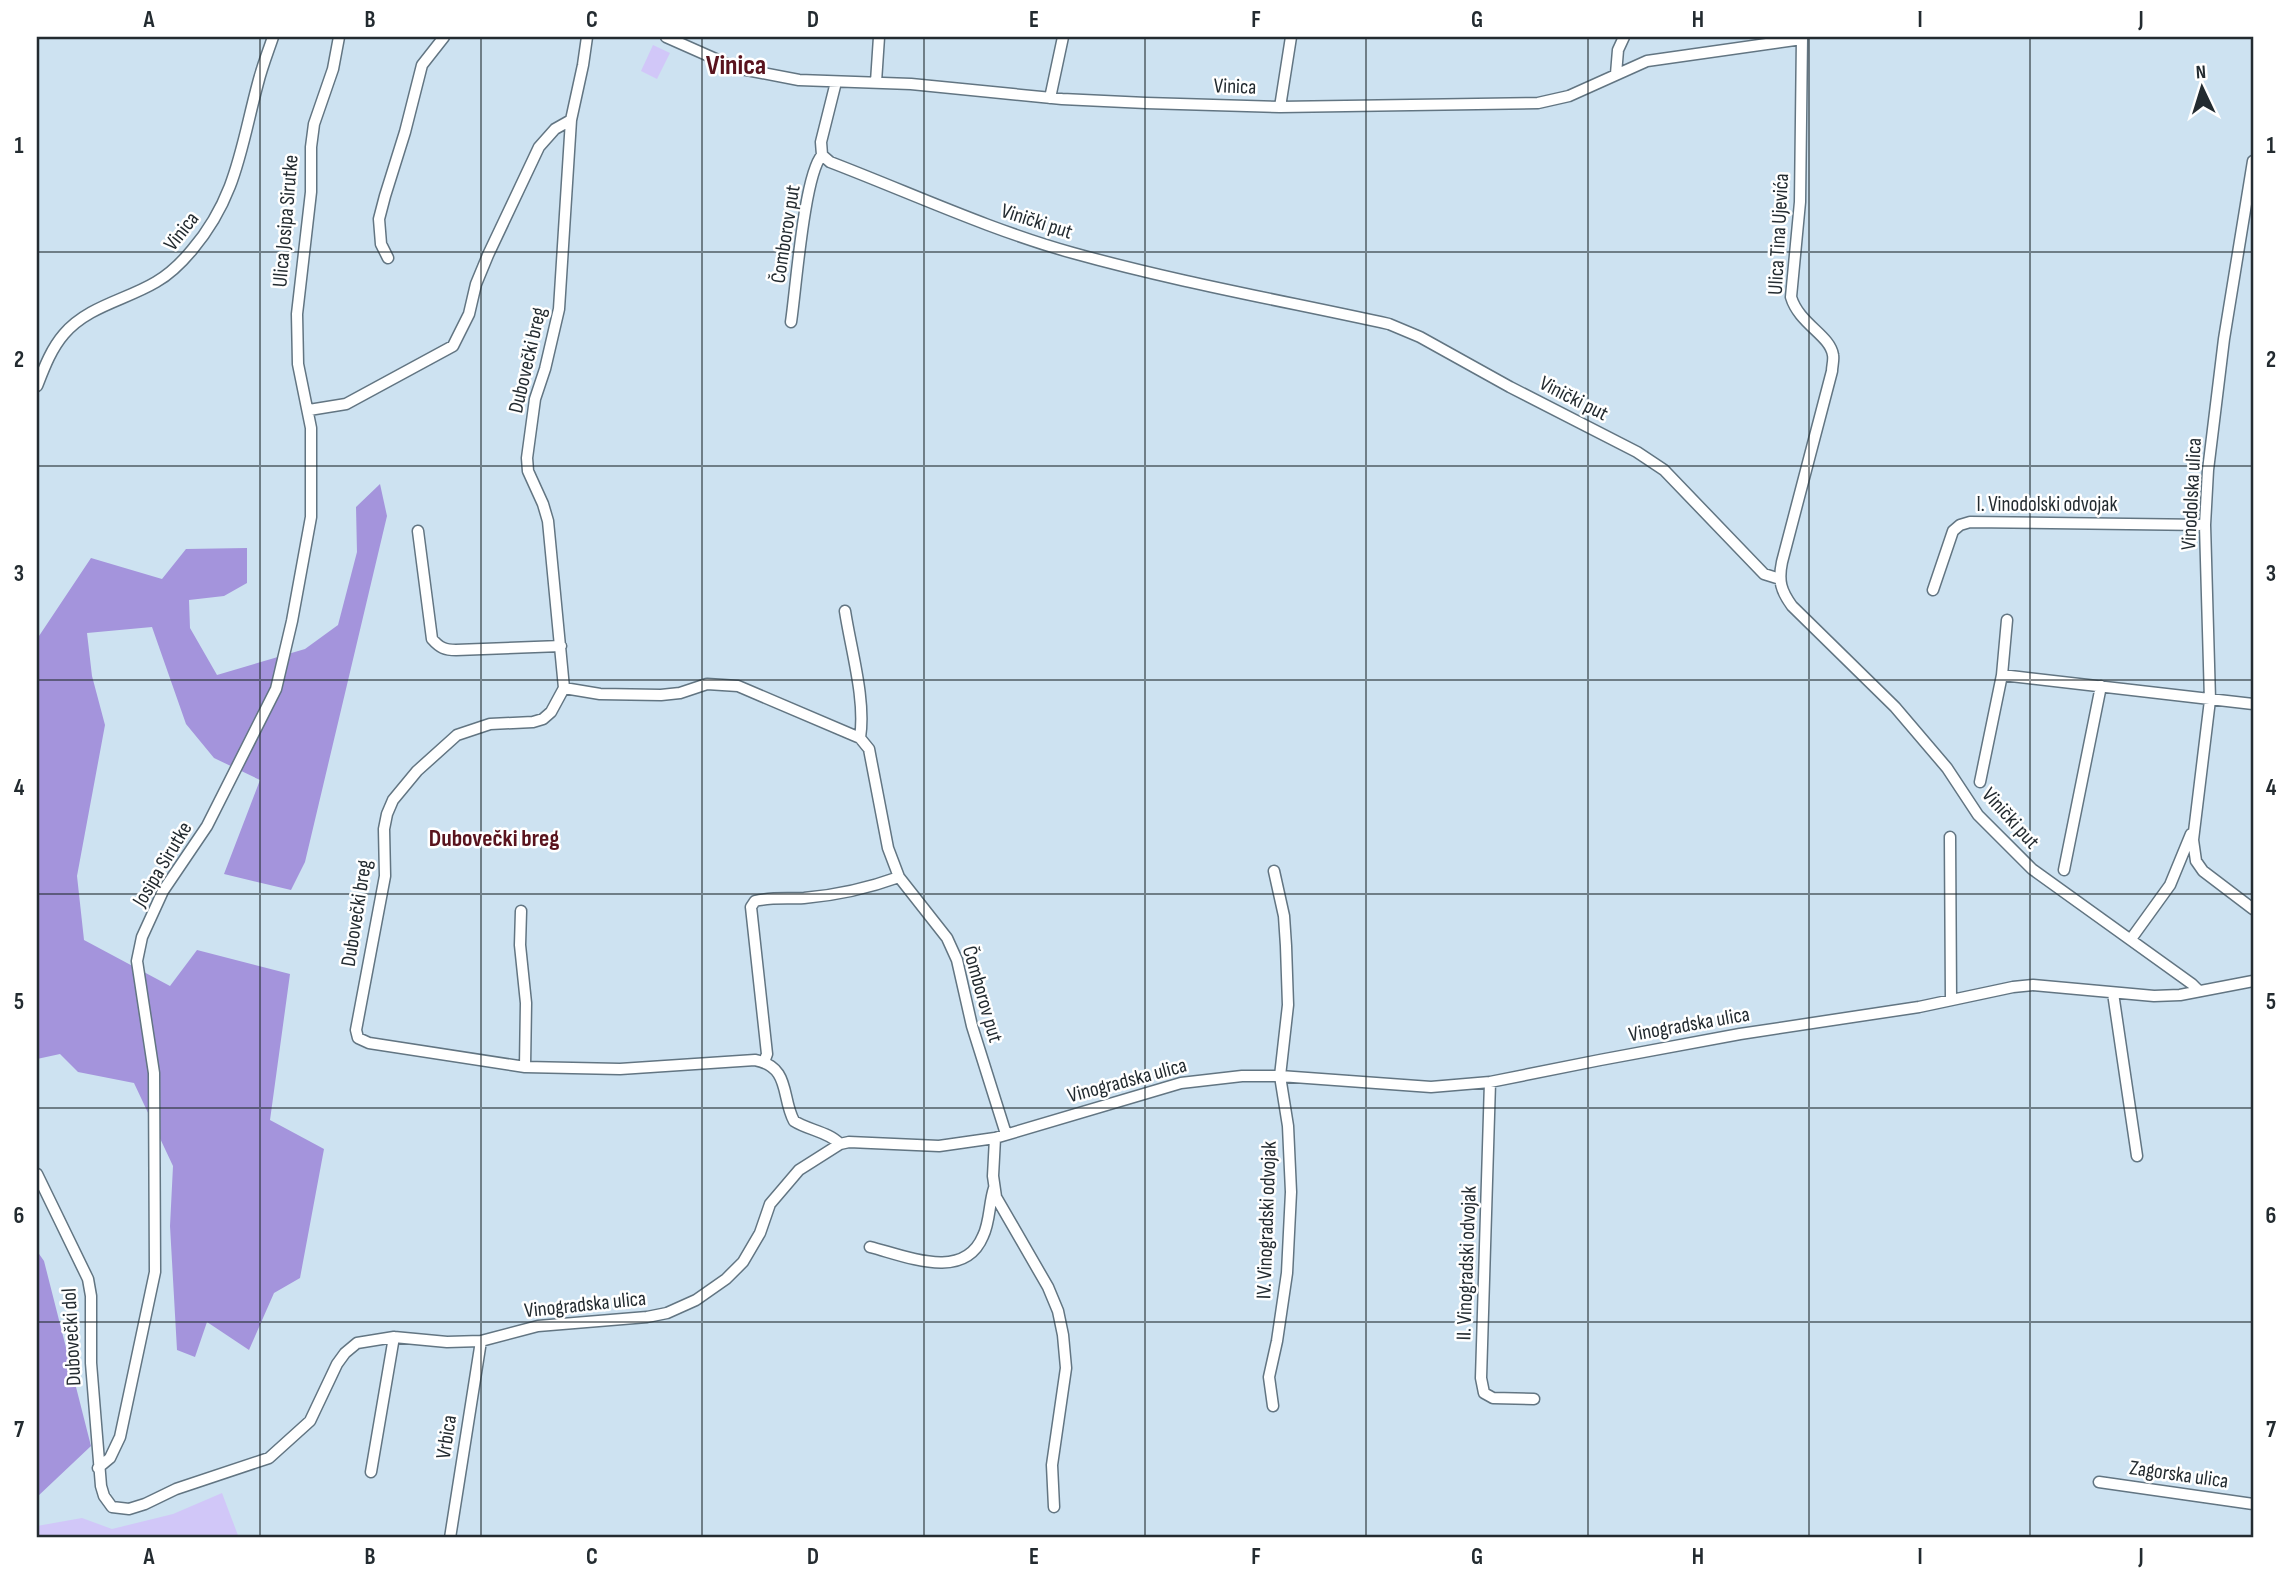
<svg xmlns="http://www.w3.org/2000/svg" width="2290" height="1575" font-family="'Sofia Sans Condensed',sans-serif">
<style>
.green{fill:#d1c7f8}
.forest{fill:#a494dc}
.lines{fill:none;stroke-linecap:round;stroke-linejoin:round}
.minor-casing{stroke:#627582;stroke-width:13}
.minor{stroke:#fff;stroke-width:10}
.grid{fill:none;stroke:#232b30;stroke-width:2;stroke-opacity:0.55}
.labels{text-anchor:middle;stroke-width:5;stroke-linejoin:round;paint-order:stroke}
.street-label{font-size:21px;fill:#232b30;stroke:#fff}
.quarter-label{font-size:24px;font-weight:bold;fill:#59131d;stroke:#fff}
.district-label{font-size:28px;font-weight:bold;fill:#59131d;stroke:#fff}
.neatline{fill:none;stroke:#232b30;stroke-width:2.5}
.grid-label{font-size:23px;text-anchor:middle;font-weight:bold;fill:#232b30}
</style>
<rect width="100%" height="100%" fill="#cde2f1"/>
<path class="green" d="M653,45L670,53L657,79L641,71Z
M222,1493L239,1538H37V1526L82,1518L112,1529L173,1514Z"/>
<path class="forest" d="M380,484L387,516L305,862L291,890L224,874L260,780L214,758L186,724L152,627L87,633L92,676L105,725L77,876L84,940L170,986L197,950L290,974L270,1120L324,1149L300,1278L274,1293L249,1350L207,1322L195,1357L177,1350L170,1226L173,1166L134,1083L78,1072L60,1054L37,1059V639L91,558L162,579L186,549L247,548V583L224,596L189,600L190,628L217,675L305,649L338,625L357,552L356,507Z
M37,1251L44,1261L91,1446L37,1497Z"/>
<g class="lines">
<g class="minor-casing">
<path id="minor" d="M587,37L583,65L571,120L559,309L545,369L535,399L527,458L528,471L543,504L548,521L564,688L551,712L543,719L533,722L490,724L457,735L417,771L393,800L387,814L384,829L385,876L356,1030L358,1038L369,1043L525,1067L620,1069L755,1060C791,1067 781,1097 794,1121C808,1130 829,1132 840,1144
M666,37L736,68L799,80L911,84L1062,99L1146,103L1280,107L1538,103L1569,96L1647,61L1802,39
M1802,37L1800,202L1791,297C1799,324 1830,335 1833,355C1834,360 1832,366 1832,371L1782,562C1778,581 1781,591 1792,606L1895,707L1947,768L1978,815L2032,869L2192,984L2199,991
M1616,74L1618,50L1624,37
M836,82L821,142L822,155L830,162C911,193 990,230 1073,253C1177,282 1284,301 1389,324L1420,337L1510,387L1637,452L1664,470L1764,574L1780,579
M876,82L879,37
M1050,98L1063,37
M1280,107L1291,37
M2253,161L2224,339L2208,470L2205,525L2210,700L2193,840L2196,861L2203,871L2253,909
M388,258L381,244L379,219L385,196L405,132L422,65L444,37
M791,322C796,289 804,175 822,155
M37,386C44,368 51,349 64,334C88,306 126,300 156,282C170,274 182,262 192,250C237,197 241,146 258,83C262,67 268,52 273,37
M309,410L346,404L453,346L469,314L476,284L488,255L539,147L555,129L571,120
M418,531L432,639C440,648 445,650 456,650L561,646
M1933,590L1953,531L1960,525L1970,522L2205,525
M845,611C851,650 866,700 860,738L869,749L888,848L899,877L947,938L957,960L972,1026L1006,1134
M2002,675L2253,704
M564,688L600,694L661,695L680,693L707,684L738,686L860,738
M1980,782L2002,675L2007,620
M1950,837L1951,1000
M2064,870L2101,686
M521,911L520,945L526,1003L525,1067
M2131,939L2170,885L2191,834
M2113,993L2137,1156
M764,1062L767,1054L751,907L755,901C771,897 787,899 804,898C839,895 866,889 899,877
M1490,1082L1481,1378L1484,1393L1493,1398L1534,1399
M995,1138L993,1176L996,1197L1048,1287L1058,1311L1063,1335L1066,1368L1052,1465L1054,1507
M37,1174L88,1279L91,1296V1363L101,1486L104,1496L112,1507L129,1509L145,1504L176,1489L269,1458L310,1421L337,1364L345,1353L357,1343L394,1337L447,1342L481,1341L538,1326L647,1317L667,1313L696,1300L726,1279L743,1262L760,1233L770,1204L799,1170L840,1144L849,1142L939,1146L995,1138L1181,1083L1242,1076H1280L1431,1087L1490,1082L1600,1060L1740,1034L1919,1007L2013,987L2033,985L2154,996L2180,995L2253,981
M870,1247C906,1256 964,1282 983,1236C990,1222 989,1203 994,1188
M1273,1406L1269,1377L1277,1341L1287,1273L1291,1192L1288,1126L1280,1076L1288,1005L1286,946L1284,916L1274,871
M98,1468L110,1458L120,1437L155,1272L154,1073L137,961L142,937L163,891L207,826L276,689L292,621L311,517V428L298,364L297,314L311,192V147L314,124L333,69L339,37
M371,1472L394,1337
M2099,1482L2253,1504
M450,1538L481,1341"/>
</g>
<use href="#minor" class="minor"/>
</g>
<path class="grid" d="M260,37V1538M481,37V1538M702,37V1538M924,37V1538M1145,37V1538M1366,37V1538M1588,37V1538M1809,37V1538M2030,37V1538M37,252H2253M37,466H2253M37,680H2253M37,894H2253M37,1108H2253M37,1322H2253"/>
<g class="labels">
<g class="street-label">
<text transform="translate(1235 86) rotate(2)" y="7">Vinica</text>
<text transform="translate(285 221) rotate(-85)" y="7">Ulica Josipa Sirutke</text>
<text transform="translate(1037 221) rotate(18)" y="7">Vinički put</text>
<text transform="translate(181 231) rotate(-52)" y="7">Vinica</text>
<text transform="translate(785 234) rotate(-81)" y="7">Čomborov put</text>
<text transform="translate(1778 234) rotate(-87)" y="7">Ulica Tina Ujevića</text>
<text transform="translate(527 360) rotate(-77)" y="7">Dubovečki breg</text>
<text transform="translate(1574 398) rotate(27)" y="7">Vinički put</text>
<text transform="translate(2191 494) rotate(-87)" y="7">Vinodolska ulica</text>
<text x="2047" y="511">I. Vinodolski odvojak</text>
<text transform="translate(2011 818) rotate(48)" y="7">Vinički put</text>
<text transform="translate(162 864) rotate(-59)" y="7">Josipa Sirutke</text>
<text transform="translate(356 913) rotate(-81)" y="7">Dubovečki breg</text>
<text transform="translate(983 994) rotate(74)" y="7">Čomborov put</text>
<text transform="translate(1689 1024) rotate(-10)" y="7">Vinogradska ulica</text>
<text transform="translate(1127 1080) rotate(-15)" y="7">Vinogradska ulica</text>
<text transform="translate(1266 1220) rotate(-88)" y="7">IV. Vinogradski odvojak</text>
<text transform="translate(1466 1263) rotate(-88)" y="7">II. Vinogradski odvojak</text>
<text transform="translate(585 1304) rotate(-6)" y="7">Vinogradska ulica</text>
<text transform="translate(71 1337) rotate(-93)" y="7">Dubovečki dol</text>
<text transform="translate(446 1437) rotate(-81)" y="7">Vrbica</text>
<text transform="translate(2179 1474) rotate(8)" y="7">Zagorska ulica</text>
</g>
<g class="quarter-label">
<text x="494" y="846">Dubovečki breg</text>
</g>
<g class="district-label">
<text x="736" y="74">Vinica</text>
</g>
</g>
<rect width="2290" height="1575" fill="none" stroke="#ffffff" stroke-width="77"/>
<g transform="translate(2202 88) rotate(356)" stroke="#ffffff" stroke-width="5" paint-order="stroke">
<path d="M0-5L12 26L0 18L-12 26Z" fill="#232b30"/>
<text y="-10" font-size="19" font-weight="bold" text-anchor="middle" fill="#232b30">N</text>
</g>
<rect x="38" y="38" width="2214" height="1498" class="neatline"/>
<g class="grid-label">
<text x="149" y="27">A</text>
<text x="370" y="27">B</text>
<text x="592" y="27">C</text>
<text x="813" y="27">D</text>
<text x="1034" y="27">E</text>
<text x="1256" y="27">F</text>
<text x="1477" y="27">G</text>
<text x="1698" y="27">H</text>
<text x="1920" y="27">I</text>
<text x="2141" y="27">J</text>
<text x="19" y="153">1</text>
<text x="2271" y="153">1</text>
<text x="19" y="367">2</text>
<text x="2271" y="367">2</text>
<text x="19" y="581">3</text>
<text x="2271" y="581">3</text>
<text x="19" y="795">4</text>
<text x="2271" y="795">4</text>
<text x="19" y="1009">5</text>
<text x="2271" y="1009">5</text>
<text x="19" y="1223">6</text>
<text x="2271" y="1223">6</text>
<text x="19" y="1437">7</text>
<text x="2271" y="1437">7</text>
<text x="149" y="1564">A</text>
<text x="370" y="1564">B</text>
<text x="592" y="1564">C</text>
<text x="813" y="1564">D</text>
<text x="1034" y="1564">E</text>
<text x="1256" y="1564">F</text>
<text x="1477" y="1564">G</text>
<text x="1698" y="1564">H</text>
<text x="1920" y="1564">I</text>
<text x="2141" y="1564">J</text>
</g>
</svg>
